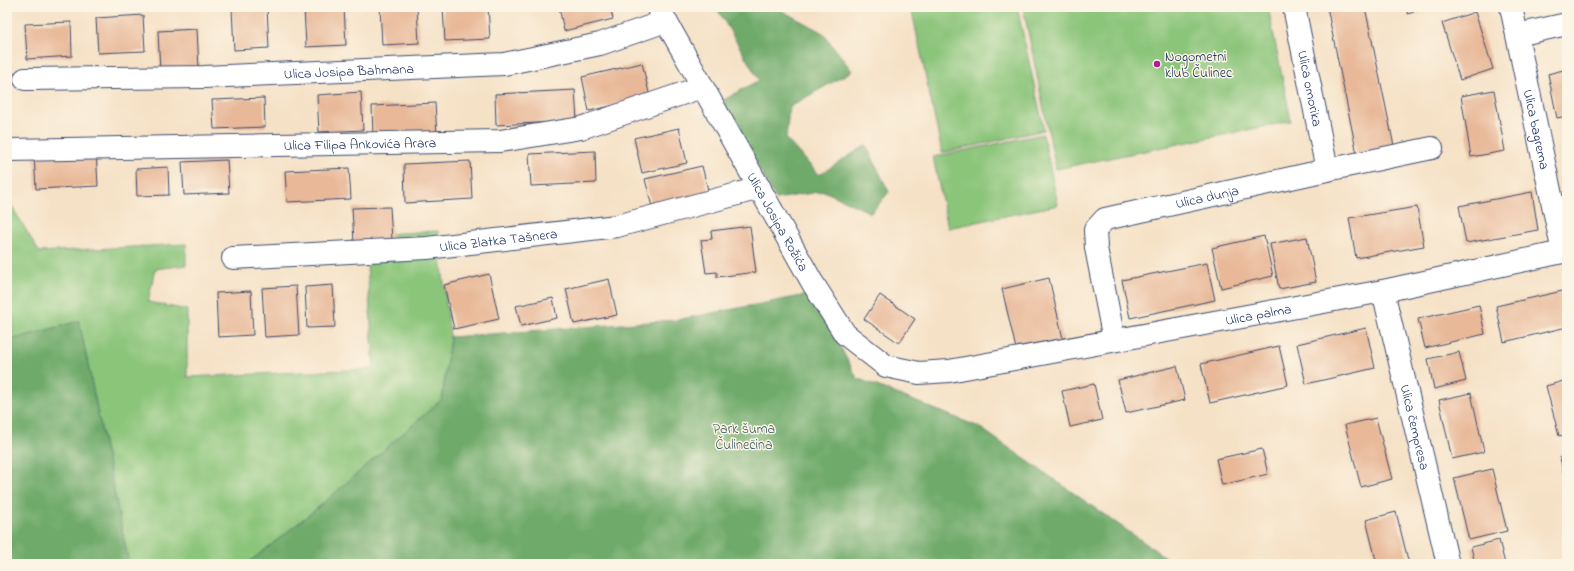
<svg xmlns="http://www.w3.org/2000/svg" width="1574" height="571" font-family="'Indie Flower',sans-serif">
<style>
.green{fill:#8bc57a;stroke:#537a6c}
.forest{fill:#70aa6a;stroke:#466c64}
.building{fill:#e8b898}
.lines{fill:none;stroke-linecap:round;stroke-linejoin:round}
.minor-casing{stroke:#3c4a6e;stroke-width:24}
.minor{stroke:#fff;stroke-width:22}
.poi-dot{fill:#b5179e;stroke:#fcf5e5;stroke-width:1.5}
.labels{text-anchor:middle;stroke-width:3;stroke-linejoin:round;paint-order:stroke}
.poi-label{font-size:14px;fill:#1b2f5e;stroke:#fcf5e5;text-anchor:start}
.street-label{font-size:14px;fill:#1b2f5e;stroke:#fcf5e5}
.park-label{font-size:14px;fill:#3d5c66;stroke:#fcf5e5}
</style>
<rect width="100%" height="100%" fill="#fcf5e5"/>
<filter id="ink" filterUnits="userSpaceOnUse"><feTurbulence type="fractalNoise" baseFrequency=".025" numOctaves="2"/><feDisplacementMap in="SourceGraphic" scale="8" xChannelSelector="R" yChannelSelector="G"/><feConvolveMatrix kernelMatrix="1 2 1 2 8 2 1 2 1" color-interpolation-filters="sRGB"/></filter>
<filter id="wash" filterUnits="userSpaceOnUse"><feTurbulence type="fractalNoise" baseFrequency=".012" numOctaves="4" result="noise"/><feDisplacementMap in="SourceGraphic" scale="16" xChannelSelector="R" yChannelSelector="G"/><feGaussianBlur stdDeviation="0.9" result="paint"/><feColorMatrix in="noise" values="0 0 0 0 0 0 0 0 0 0 0 0 0 0 0 0 0 1.4 0 .05"/><feComposite in="paint" operator="in"/></filter>
<g filter="url(#wash)">
<rect width="100%" height="100%" fill="#f5e1c6"/>
<path class="green" d="M911,7H1017L1044,130L942,153Z
M1023,7H1268L1291,121L1056,169Z
M1043,134L1058,205L948,228L933,157Z
M7,198L39,252L186,244V265L155,269L148,302L187,310V377L374,369L365,235L438,231L450,337L443,399L320,506L247,564H129L79,321L7,341Z"/>
<path class="forest" d="M716,7H777L779,9L823,33L852,71L789,107L786,139L819,175L866,145L889,192L871,213L824,191L776,199L722,101L759,80Z
M812,294L857,378L979,427L1175,564H247L320,506L442,399L450,337L676,320Z
M79,321L129,564H7V341Z"/>
<g id="blocks">
<path class="building" d="M267,7L269,48L234,50L232,8Z
M304,7H344L346,45L306,47Z
M380,7H417L419,43L382,45Z
M443,7H488L490,39L445,41Z
M559,7H610L613,19L564,31Z
M1327,7H1365L1394,146L1357,154Z
M1406,7H1428L1408,14Z
M1475,12L1493,69L1460,80L1442,23Z
M143,15L145,51L98,53L96,18Z
M71,22L72,56L27,59L25,24Z
M197,29L199,69L160,71L158,31Z
M642,63L650,97L589,111L582,77Z
M1567,69V116L1557,118L1548,74Z
M575,90L577,121L496,125L495,94Z
M1494,90L1505,151L1471,157L1461,96Z
M361,92L363,130L319,132L317,95Z
M264,98L265,127L214,129L212,100Z
M435,103L437,135L373,138L372,106Z
M679,128L687,163L642,173L634,138Z
M96,150L98,186L36,189L34,153Z
M595,151L596,183L531,186L529,154Z
M227,160L229,193L184,195L182,162Z
M470,161L472,199L405,203L404,164Z
M702,166L710,198L653,211L645,179Z
M168,167L169,195L137,196L136,169Z
M349,168L351,199L287,202L285,171Z
M1532,192L1538,230L1466,243L1459,206Z
M390,207L392,240L354,242L352,208Z
M1417,207L1424,246L1356,258L1349,218Z
M750,226L756,272L717,277V272L706,273L701,240L712,239L711,231Z
M1264,236L1273,276L1221,288L1212,248Z
M1307,237L1316,282L1279,289L1270,244Z
M1207,263L1215,300L1130,318L1122,280Z
M489,274L499,319L454,329L444,285Z
M1049,278L1064,343L1017,353L1002,289Z
M609,279L617,315L574,324L566,289Z
M333,285L335,327L307,328L305,287Z
M296,286L299,335L265,337L262,288Z
M1567,290V327L1504,342L1496,306Z
M251,291L253,335L218,337L216,293Z
M880,295L915,319L899,343L864,319Z
M553,298L557,318L521,326L516,306Z
M1479,305L1485,334L1425,348L1418,319Z
M1366,328L1375,368L1306,384L1297,344Z
M1279,346L1288,385L1210,403L1201,364Z
M1459,352L1466,381L1434,389L1428,359Z
M1177,366L1185,400L1126,413L1118,380Z
M1567,380V434L1559,436L1546,386Z
M1094,384L1102,420L1070,427L1062,391Z
M1471,393L1484,452L1452,459L1439,400Z
M1376,418L1392,479L1361,487L1345,425Z
M1262,449L1268,474L1222,485L1216,459Z
M1567,456V485H1566L1560,457Z
M1492,469L1507,531L1469,540L1454,478Z
M1396,512L1409,564H1377L1366,520Z
M1499,540L1505,564H1475L1471,547Z"/>
</g>
</g>
<g filter="url(#ink)">
<use href="#blocks" fill-opacity="0" stroke="#3c4a6e" stroke-width="1"/>
<g class="lines">
<g class="minor-casing">
<g id="minor">
<path id="s1" d="M658,7L812,282L845,334L886,366L919,373L949,371L1383,291L1567,251"/>
<path id="s2" d="M1294,7L1327,170"/>
<path id="s3" d="M1511,7L1563,252"/>
<path d="M1517,35L1567,24"/>
<path id="s4" d="M25,79L204,77L504,64L600,44L666,21"/>
<path id="s5" d="M10,150L500,141L581,128L702,87"/>
<path id="s6" d="M233,258L427,248L617,226L760,188"/>
<path id="s7" d="M1383,291L1448,564"/>
<path id="s8" d="M1114,340L1096,248L1095,230L1105,219L1327,170L1432,148"/>
</g>
</g>
<use href="#minor" class="minor"/>
</g>
</g>
<circle class="poi-dot" cx="1157" cy="64" r="4"/>
<g class="labels">
<g class="poi-label">
<text x="1165" y="61">Nogometni<tspan x="1165" dy="16">klub Čulinec</tspan></text>
</g>
<g class="street-label">
<text dy="5" stroke="none"><textPath href="#s4" startOffset="324">Ulica Josipa Bahmana</textPath></text>
<text dy="5" stroke="none"><textPath href="#s2" startOffset="83">Ulica omorika</textPath></text>
<text dy="5" stroke="none"><textPath href="#s3" startOffset="125">Ulica bagrema</textPath></text>
<text dy="5" stroke="none"><textPath href="#s5" startOffset="350">Ulica Filipa Ankovića Arara</textPath></text>
<text dy="5" stroke="none"><textPath href="#s8" startOffset="231">Ulica dunja</textPath></text>
<text dy="5" stroke="none"><textPath href="#s1" startOffset="246">Ulica Josipa Rožića</textPath></text>
<text dy="5" stroke="none"><textPath href="#s6" startOffset="266">Ulica Zlatka Tašnera</textPath></text>
<text dy="5" stroke="none"><textPath href="#s1" startOffset="807">Ulica palma</textPath></text>
<text dy="5" stroke="none"><textPath href="#s7" startOffset="140">Ulica čempresa</textPath></text>
</g>
<g class="park-label">
<text x="744" y="433">Park šuma<tspan x="744" dy="16">Čulinečina</tspan></text>
</g>
</g>
<rect width="1574" height="571" fill="none" stroke="#fcf5e5" stroke-width="24"/>
</svg>
